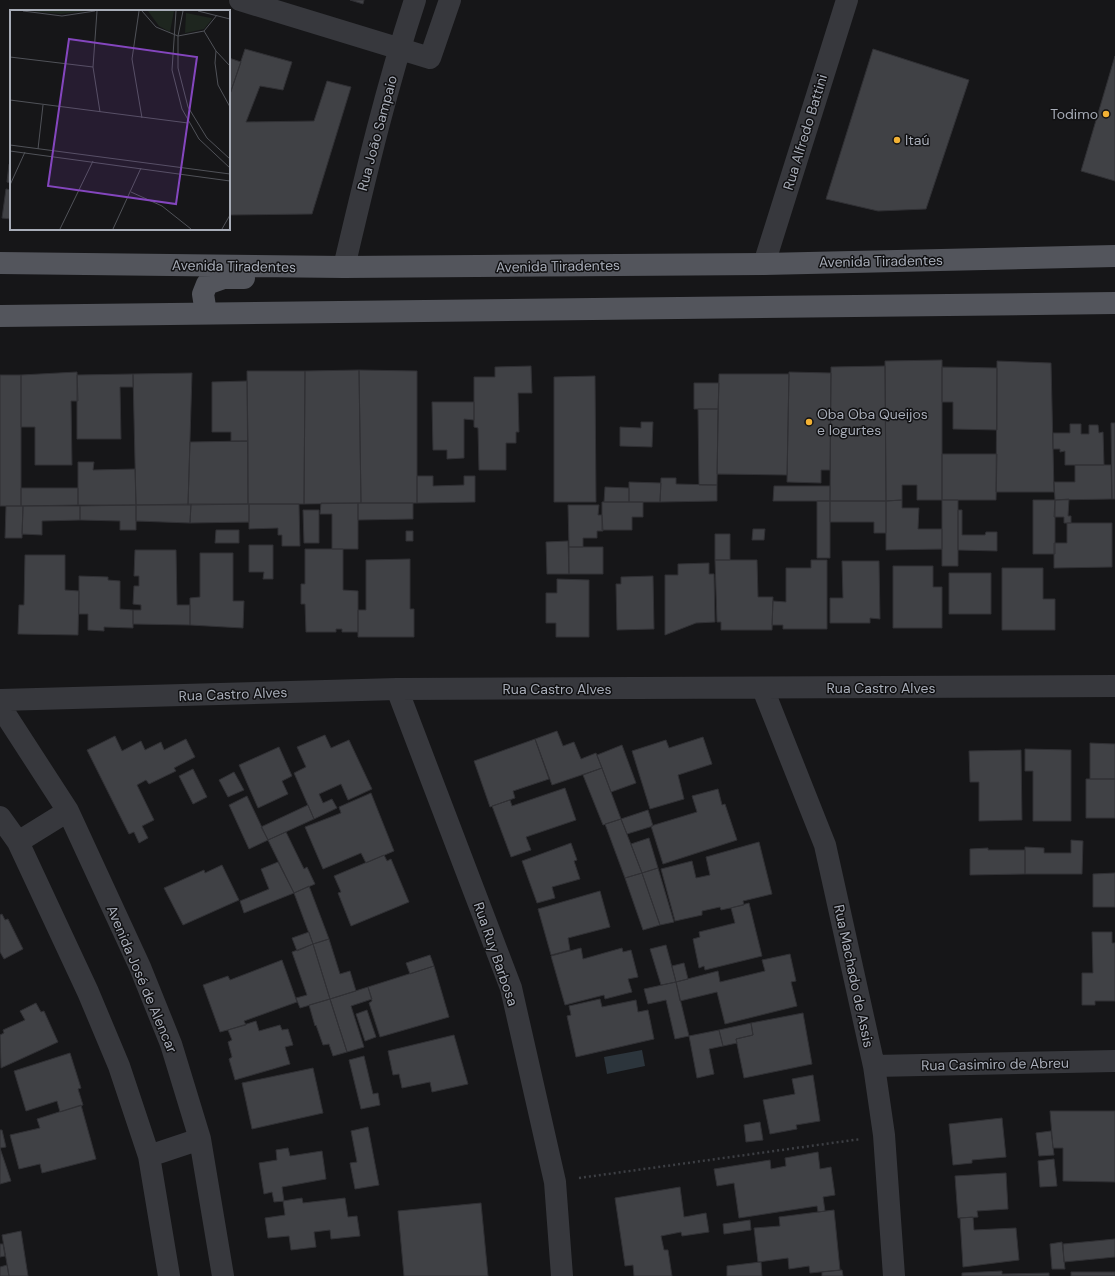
<svg xmlns="http://www.w3.org/2000/svg" width="1115" height="1276" font-family="'DM Sans',sans-serif">
<style>
.water{fill:#2c353c}
.building{fill:#404145;stroke:#303034}
.lines{fill:none;stroke-linecap:round;stroke-linejoin:round}
.path{stroke:#3d3f44;stroke-width:2.5;stroke-dasharray:2 3;stroke-linecap:butt}
.minor{stroke:#37383d;stroke-width:22}
.major{stroke:#53555c;stroke-width:22}
.poi-dot{fill:#f2b134;stroke:#111113;stroke-width:1.5}
.labels{text-anchor:middle;stroke-width:3;stroke-linejoin:round;paint-order:stroke}
.poi-label{font-size:14px;fill:#a8adb8;stroke:#111113;text-anchor:start}
.street-label{font-size:14px;fill:#a8adb8;stroke:#111113}
.inset-road{fill:none;stroke:#505258;stroke-width:1}
.view{fill:#8446be;fill-opacity:0.15;stroke:#8446be;stroke-width:2}
.inset-edge{fill:none;stroke:#a8adb8;stroke-width:2}
</style>
<rect width="100%" height="100%" fill="#161618"/>
<path class="water" d="M642,1050L645,1066L607,1074L604,1057Z"/>
<path class="building" d="M350,0H364L363,4Z
M245,49L292,62L283,90L260,86L246,122L314,121L327,81L351,87L312,214L229,215V97Z
M873,49L969,80L926,209L878,211L826,199Z
M1115,56V181L1081,171Z
M229,58L241,62L229,97Z
M9,164H11V183L7,182Z
M6,189L11,190V219L2,218Z
M942,360V500H917V485H902V500L886,501L885,361Z
M997,361L1051,363L1054,492H996Z
M531,366L532,393H518L519,432H516V443H506V470H479L478,428L474,427V377H495V367Z
M885,366L886,501H830L831,367Z
M942,367L997,368V430L953,429V402H942Z
M359,370L417,371V503H361Z
M359,370L361,503L304,504L305,371Z
M247,371H305L304,504H248Z
M77,372L78,401H71L72,465H35V427H21V375Z
M789,372L831,373L830,470H821V483L787,482Z
M192,373L188,505H136L133,374Z
M133,374V387H120L121,439H77V375Z
M719,374H789L787,475L717,474Z
M0,375H21V506H0Z
M595,376L596,502H554V377Z
M247,381L248,441H231V432H212V382Z
M694,383H719L718,409H694Z
M432,402H474V420L464,419V458L447,459V450H433Z
M698,409H718L717,485H699Z
M641,422H653L652,447L620,446V427L641,428Z
M1111,423H1115V499H1112Z
M1070,424H1081V434H1089V425H1098L1099,433L1103,432L1104,465H1065V451L1060,452V449H1053V433H1070Z
M248,441V504L188,505L190,442Z
M942,454H997L996,500H942Z
M78,462H94L93,470L135,469L136,505H78Z
M1075,465H1111L1112,499L1055,500L1054,482H1075Z
M417,476H433V486L464,485V476H475V502L417,503Z
M661,478H676V484L717,485V501L660,502Z
M629,482L661,483L660,502H629Z
M774,486H830V501H773Z
M605,487L629,488V502H604Z
M21,488H78V505L21,506Z
M1069,499L1068,516H1071V523H1064V517H1054L1055,500Z
M902,500V508H919L918,529H942V549L886,550V501Z
M942,500H958V566H942Z
M1033,500H1055V554H1033Z
M817,501H830V558H817Z
M830,501H886V533H874V522H830Z
M602,502H643V517H632V530H602Z
M321,503H358V549H332V514H320Z
M358,503H413V519L358,520Z
M191,504L190,523L136,521V505Z
M191,504H249V522L190,523Z
M249,504H299L300,546H282V535H278V528L249,529Z
M136,505V530H120V521L80,520V506Z
M568,505H599L598,515H602L603,531H597V538H583V547H569Z
M6,506H23L22,538H5Z
M23,506H80V520L42,521V535L22,534Z
M303,510H319V543H304Z
M958,510H962V535H985L986,532H997V551L958,550Z
M1067,523H1112V567L1054,568V543H1067Z
M753,529H765L764,540H752Z
M216,530H239V543H215Z
M406,531H413V541H406Z
M715,534H730V560H715Z
M568,541L569,574H547L546,542Z
M249,545H273V579H263L264,572H249Z
M569,547H603V574H569Z
M305,549H343V590L358,591V632H342V629H336V632H306L305,604H301V584H305Z
M135,550H176L177,605H190V625L133,624V610H141V605L133,604L134,586H139V576H134Z
M200,553H233V601H244L243,628L190,625V598L200,597Z
M25,555H65V590L79,591L78,635L18,634L19,605H24Z
M410,559V609H414V637H358V610H366V560Z
M715,560H757L758,597H773L772,630H721V622H717Z
M811,560H827V629H783V625H772L773,601L786,602V568H811Z
M842,561H879L880,619L870,618V623H830V598H843Z
M709,563V574H714L715,622L696,623L665,635V575H678V564Z
M893,566H933V587H942V628H893Z
M1002,568H1043V599H1055V630H1002Z
M949,573H991V614H949Z
M79,576L108,577V580L120,581V609L133,610V628L104,627V631L88,630V614H79Z
M653,576L654,629L617,630L616,584H621V577Z
M557,579L589,580V637H556V623H546V593H557Z
M557,731L563,746L574,742L581,759L596,753L602,768L552,785L535,739Z
M325,735L331,748L349,740L372,789L348,800L341,784L319,794L323,803L332,799L337,808L314,819L294,773L306,767L297,747Z
M115,736L122,751L141,741L145,750L161,742L164,750L186,739L195,757L174,768L176,771L149,784L146,780L137,785L154,820L142,826L148,838L139,843L134,832L129,834L87,750Z
M703,737L712,764L678,775L684,799L650,809L632,751L666,740L669,748Z
M535,739L549,779L513,791L515,798L490,807L474,761Z
M1090,743L1115,744V779H1090Z
M622,745L636,783L611,792L597,755Z
M279,747L292,776L282,781L288,794L258,808L239,765Z
M1025,749L1071,750V821H1033V771H1025Z
M1021,750L1022,820L979,821V782H970L969,751Z
M602,768L621,819L603,825L583,775Z
M193,769L207,797L193,804L179,776Z
M234,772L244,790L228,797L219,780Z
M1086,779H1115V818H1086Z
M565,788L576,820L526,837L531,850L511,857L492,806L510,800L512,806Z
M718,789L722,805L725,804L737,840L663,864L651,826L697,812L692,796Z
M371,793L394,851L366,863L361,853L323,869L305,827L341,813L339,807Z
M247,796L268,840L249,849L229,805Z
M308,805L314,819L268,840L261,827Z
M648,810L653,826L627,834L621,819Z
M621,819L642,873L625,878L605,824Z
M286,832L304,869L307,867L315,884L294,893L268,840Z
M649,838L658,868L642,873L631,844Z
M1071,840L1083,841L1082,874H1025V847L1044,848V853H1071Z
M759,842L772,894L743,901L744,905L721,910L720,907L702,911V915L675,921L661,869L692,861L696,878L710,875L706,857Z
M571,843L577,860L574,861L580,879L552,887L555,898L537,903L522,861Z
M988,848V850H1025V874L970,875V849Z
M384,855L387,861L391,859L409,902L351,926L338,893L341,892L334,876Z
M278,862L294,893L244,913L240,901L269,889L261,869Z
M222,865L239,900L183,925L164,888L204,870L205,873Z
M658,868L674,922L660,925L642,873Z
M642,873L660,925L643,930L625,878Z
M1115,873V907H1093V874Z
M309,886L329,939L313,944L294,893Z
M600,891L610,927L568,938L570,950L551,955L538,909Z
M749,903L762,956L705,970L704,966L699,968L693,939L700,937L699,932L735,923L731,908Z
M2,914L5,920L8,919L23,949L4,959L0,952V915Z
M309,932L313,944L297,951L292,938Z
M1092,932H1112V943H1115V1001H1095V1005H1082V973H1093Z
M329,939L340,974L350,971L356,991L330,999L313,944Z
M313,944L330,999L300,1008L296,998L307,995L292,952Z
M666,945L676,982L661,985L650,949Z
M581,948L583,959L622,948L623,952L631,950L638,977L628,979L632,992L605,999L604,995L565,1005L551,956Z
M790,954L796,981L791,982L797,1006L725,1024L717,992L680,1001L676,982L718,971L720,982L765,971L762,960Z
M430,955L434,966L410,974L406,963Z
M282,960L297,1002L244,1021L246,1025L220,1032L203,985L228,976L230,980Z
M684,963L688,979L676,982L672,966Z
M434,966L449,1017L380,1037L369,1003L372,1001L368,987Z
M676,982L689,1036L675,1039L666,1000L648,1004L644,989Z
M368,987L372,999L351,1006L364,1047L347,1052L330,999Z
M330,999L347,1052L333,1056L329,1044L323,1045L316,1025L315,1026L309,1005Z
M600,999L602,1007L636,1000L638,1012L648,1010L654,1039L576,1057L567,1016L571,1015L569,1006Z
M36,1003L41,1012L44,1011L58,1042L1,1068L0,1035L4,1033L3,1030L25,1020L20,1011Z
M367,1010L376,1037L365,1041L356,1014Z
M803,1013L812,1064L744,1078L736,1039L753,1035L751,1023Z
M256,1021L259,1031L280,1025L282,1030L288,1029L293,1045L285,1047L290,1064L235,1080L229,1059L232,1057L228,1042L232,1040L228,1030Z
M751,1023L753,1035L736,1039L737,1043L723,1046L719,1030Z
M719,1030L723,1046L709,1049L714,1074L697,1078L689,1036Z
M454,1035L468,1084L432,1092L430,1082L402,1088L399,1074L393,1075L388,1051Z
M70,1053L81,1088L78,1089L83,1105L60,1112L57,1101L26,1111L14,1071Z
M364,1056L373,1094L378,1093L380,1105L361,1109L349,1060Z
M313,1068L323,1113L252,1129L242,1083Z
M813,1075L820,1121L796,1125L797,1129L770,1134L763,1100L795,1094L792,1079Z
M81,1105L96,1159L42,1173L40,1164L19,1169L10,1135L40,1128L37,1119Z
M1050,1111H1115V1182L1063,1181V1148H1053Z
M1002,1118L1006,1157L972,1160V1163L953,1165L949,1124Z
M760,1122L763,1140L746,1142L744,1125Z
M368,1127L379,1185L355,1189L350,1163L357,1162L351,1131Z
M0,1130H2L6,1147L0,1148L11,1181L0,1184Z
M1051,1131L1054,1155L1039,1156L1036,1133Z
M288,1148L290,1156L322,1151L326,1179L282,1187L284,1201L274,1202L272,1192L264,1194L259,1163L277,1160L276,1150Z
M818,1152L820,1169L831,1167L835,1195L823,1197L825,1211L818,1212L817,1206L739,1218L734,1183L717,1186L714,1169L770,1160L771,1169L786,1166L785,1158Z
M1054,1159L1057,1186L1040,1187L1038,1161Z
M1006,1173L1008,1209L977,1211L978,1217L958,1218L955,1176Z
M680,1187L684,1217L706,1213L709,1232L682,1236L681,1232L661,1236L664,1250H668L672,1276H634L633,1265L625,1266L615,1198Z
M302,1198L303,1203L345,1198L348,1217L357,1216L360,1236L331,1239L330,1230L314,1232L316,1247L291,1250L289,1236L268,1238L265,1218L285,1215L283,1201Z
M481,1203L488,1276H404L398,1211Z
M834,1210L840,1270L810,1273L809,1266L789,1269L788,1258L758,1262L754,1228L780,1226L779,1217Z
M973,1217L974,1230L1016,1228L1019,1260L963,1267L960,1218Z
M750,1220L751,1230L724,1234L723,1224Z
M21,1231L28,1276H9L2,1235Z
M1115,1239V1257L1064,1262L1063,1244Z
M1062,1242L1065,1269H1052L1050,1244Z
M0,1244H3L5,1256L0,1257Z
M761,1262L762,1276H727V1266Z
M7,1265L9,1276H0V1267Z
M842,1270L843,1276H822V1272Z
M1002,1271V1274L1049,1273V1276H962V1273Z
M1071,1272H1115V1276H1071Z"/>
<g class="lines">
<path class="path" d="M579,1178L861,1139"/>
<path class="minor" d="M240,0L430,58L450,0
M764,264L847,0
M344,267C365,178 386,88 415,0
M397,689L511,988L555,1182L562,1276
M763,689L825,845L874,1066L884,1135L894,1276
M0,700L397,689L1115,686
M0,706L68,811L140,967L171,1044L200,1139L223,1276
M0,817L18,842L88,992L119,1066L149,1156L169,1276
M18,842L68,811
M874,1066L1115,1061
M149,1156L200,1139"/>
<path class="major" d="M0,263L344,267L764,264L1115,256
M206,313L203,294L207,284L224,278H244
M0,316L1115,303"/>
</g>
<g class="poi-dot">
<circle cx="1106" cy="114" r="4"/>
<circle cx="897" cy="140" r="4"/>
<circle cx="809" cy="422" r="4"/>
</g>
<g class="labels">
<g class="poi-label">
<text x="1098" y="119" text-anchor="end">Todimo</text>
<text x="905" y="145">Itaú</text>
<text x="817" y="419">Oba Oba Queijos<tspan x="817" dy="16">e Iogurtes</tspan></text>
</g>
<g class="street-label">
<text transform="translate(805 132) rotate(-73)" y="5">Rua Alfredo Battini</text>
<text transform="translate(377 133) rotate(-75)" y="5">Rua João Sampaio</text>
<text transform="translate(881 261) rotate(-1)" y="5">Avenida Tiradentes</text>
<text transform="translate(234 266) rotate(1)" y="5">Avenida Tiradentes</text>
<text transform="translate(558 266) rotate(-1)" y="5">Avenida Tiradentes</text>
<text x="881" y="693">Rua Castro Alves</text>
<text x="557" y="694">Rua Castro Alves</text>
<text transform="translate(233 694) rotate(-2)" y="5">Rua Castro Alves</text>
<text transform="translate(496 954) rotate(71)" y="5">Rua Ruy Barbosa</text>
<text transform="translate(854 976) rotate(78)" y="5">Rua Machado de Assis</text>
<text transform="translate(142 979) rotate(67)" y="5">Avenida José de Alencar</text>
<text transform="translate(995 1064) rotate(-1)" y="5">Rua Casimiro de Abreu</text>
</g>
</g>
<g transform="translate(10 10)">
<rect width="220" height="220" fill="#161618"/>
<path d="M21,1H77L51,4ZM138,1H164L160,22L149,16ZM176,3L201,8L202,9L194,19L175,23Z" fill="#1e261f"/>
<path class="inset-road" d="M13,1L52,6L85,1M87,1L83,57L90,102M129,1L122,49L132,108M132,1L146,17L168,26L194,21L207,5M166,1L162,60L172,99L189,129L220,158M173,1L168,26V58L178,97L197,128L220,149M188,1L220,9M194,21L206,41L220,56M206,41L205,53L208,75L220,97M0,47L83,57M0,90L178,113M0,135L220,164M28,139L33,95M0,141L220,171M0,175L15,142M121,182L152,196L181,219M50,219L83,151M103,219L131,158M212,219L220,205"/>
<path class="view" d="M59,29L187,47L166,194L38,176Z"/>
<rect width="220" height="220" class="inset-edge"/>
</g>
</svg>
